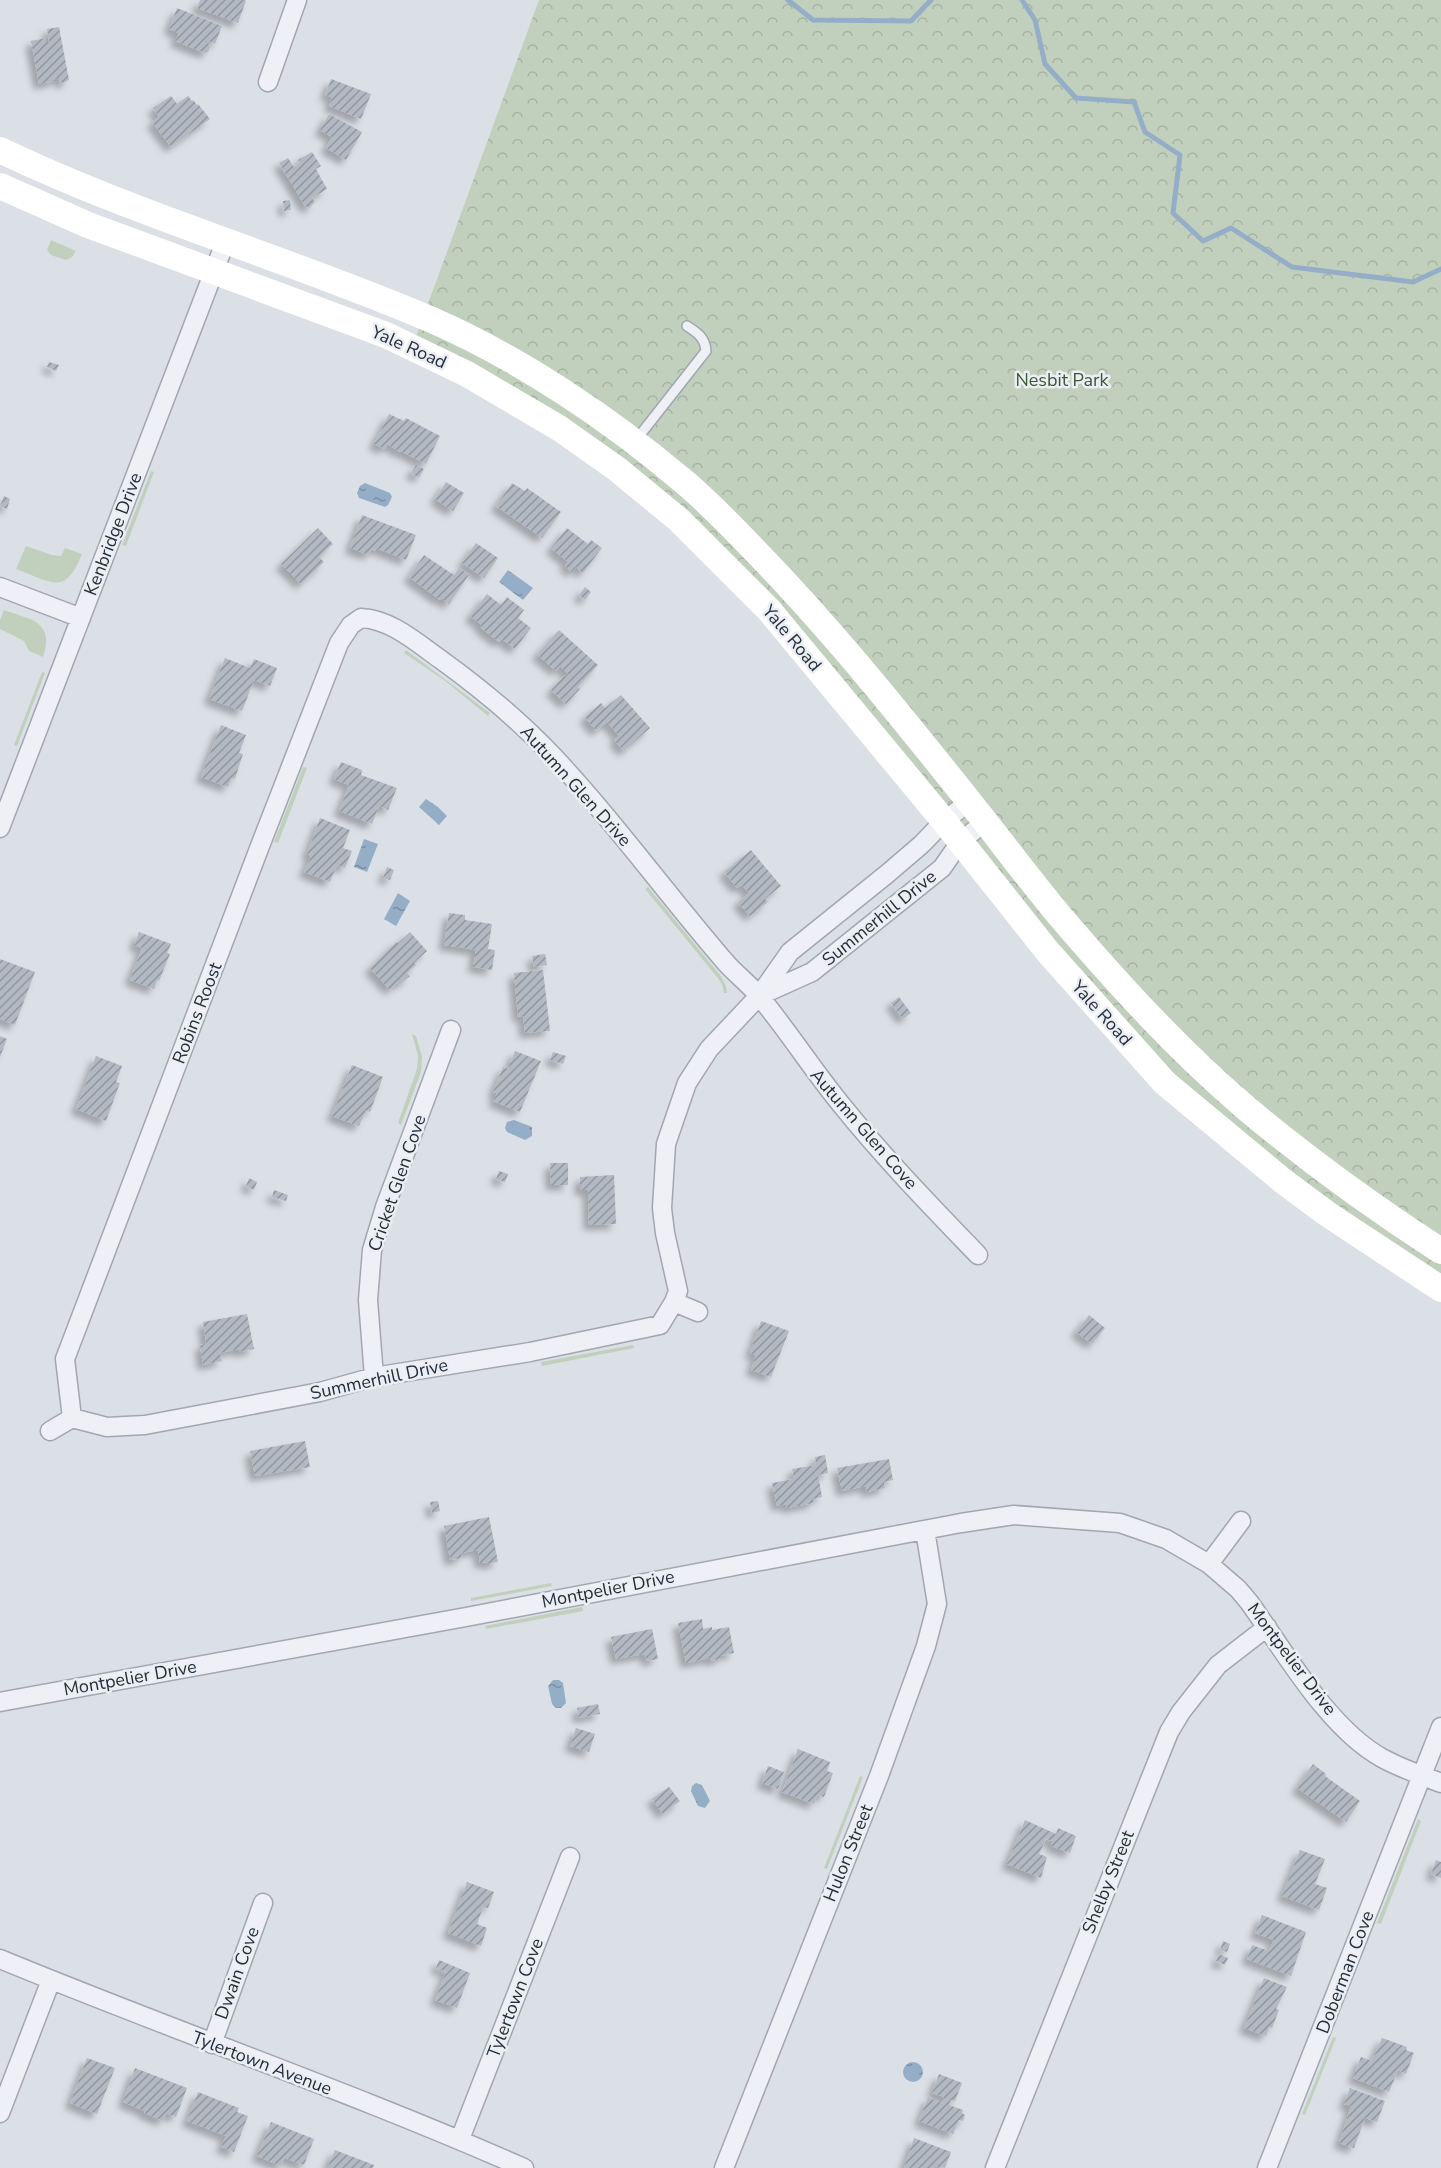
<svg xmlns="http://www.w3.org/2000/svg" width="1441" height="2168" font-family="'Nunito Sans',sans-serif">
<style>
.green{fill:#c1d0bc}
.forest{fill:url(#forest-crowns)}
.water{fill:url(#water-ripples)}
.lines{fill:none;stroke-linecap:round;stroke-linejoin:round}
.stream{stroke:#95aec8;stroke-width:5}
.building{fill:url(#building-hatch);filter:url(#shadow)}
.service-casing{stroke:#a1a7b0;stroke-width:12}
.minor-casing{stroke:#a1a7b0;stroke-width:21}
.service{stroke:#eef0f5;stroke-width:9}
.minor{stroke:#eef0f5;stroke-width:18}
.secondary{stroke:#fff;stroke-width:26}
.labels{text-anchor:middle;stroke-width:5;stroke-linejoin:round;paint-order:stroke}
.street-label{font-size:18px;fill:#252e3d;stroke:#ebeff4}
.park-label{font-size:18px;fill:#395932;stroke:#ebeff4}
</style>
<defs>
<pattern id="forest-crowns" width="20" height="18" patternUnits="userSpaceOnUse" patternTransform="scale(1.5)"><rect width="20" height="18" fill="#c1d0bc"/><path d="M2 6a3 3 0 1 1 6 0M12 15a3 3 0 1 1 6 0" fill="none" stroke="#a6b3a2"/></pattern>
<pattern id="water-ripples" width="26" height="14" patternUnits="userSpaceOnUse" patternTransform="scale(1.5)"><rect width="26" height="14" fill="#95aec8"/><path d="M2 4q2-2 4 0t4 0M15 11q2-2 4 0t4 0" fill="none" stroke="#798ea4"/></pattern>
<pattern id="building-hatch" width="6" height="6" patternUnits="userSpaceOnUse" patternTransform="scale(1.5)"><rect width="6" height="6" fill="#b3b9c3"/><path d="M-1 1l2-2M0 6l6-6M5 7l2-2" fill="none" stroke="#9197a0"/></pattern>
<filter id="shadow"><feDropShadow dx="-5.5" dy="5.5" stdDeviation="3" flood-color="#0004"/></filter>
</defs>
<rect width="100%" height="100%" fill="#dbe0e6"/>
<path class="green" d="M51,240L76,251L72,257L66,260L51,255L47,250Z
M151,471L154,472L126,546L122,545Z
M26,546L52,555L61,556L65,548L82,554C65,597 52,582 16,569Z
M4,610C31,620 55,621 43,657L29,651L24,641L0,629V620Z
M406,650L490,713L488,716L444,680L404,653Z
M42,672L45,673L17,746L14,745Z
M303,767L307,768L278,843L274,842Z
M648,887L720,975L726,986L727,993H724L722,984L717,977L645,889Z
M412,1034L416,1036L422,1056L421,1072L401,1125L398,1123L417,1069L418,1056Z
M633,1345L634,1348L542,1366L541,1362Z
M551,1583L552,1586L471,1601V1598Z
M582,1607L583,1611L486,1629L485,1626Z
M860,1776L863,1777L827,1869L824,1868Z
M1418,1819L1421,1821L1381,1924L1377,1923Z
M1333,2037L1336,2038L1305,2115L1302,2114Z"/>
<path class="forest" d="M539,0H1441V1296L1173,1093L741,586L603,466L410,353Z"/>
<path class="water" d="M365,483L390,493L392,497L388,505L385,507L359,498L357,493L360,486Z
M508,570L533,588L523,600L499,582Z
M426,799L438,807L447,816L439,825L419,807Z
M364,839L378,844L367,872L354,867Z
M398,893L410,901L396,926L384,919Z
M514,1120L532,1127V1136L525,1140L507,1132L505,1128L507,1122Z
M553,1680H559L563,1683L566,1703L561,1708H556L552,1704L548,1686Z
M696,1783L702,1785L710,1801L705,1808L698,1806L691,1791L692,1786Z
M903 2072a10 10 0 1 1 20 0a10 10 0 1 1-20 0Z"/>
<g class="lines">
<path class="stream" d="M788,0L813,20L911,21L931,0
M1022,0L1035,20L1045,64L1076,98L1134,102L1145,132L1180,155L1173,213L1203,241L1231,228L1292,267L1413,282L1441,269"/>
</g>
<path class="building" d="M200,0H245L246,1L238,23L197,8Z
M177,8L222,26L215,44L205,40L204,42L208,43L210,47L208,52L205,53L175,41L179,33L169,29Z
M59,27L69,80L63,83L59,81V78H54L55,81L39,84L31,41L46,38V42H49L47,29Z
M331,79L371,94L361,119L329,106L332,97L325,95Z
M171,96L177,104L188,96L192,101L193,100L197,105L198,104L210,119L171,147L152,122L159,117L153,108Z
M329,114L362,132L346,160L326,148L332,137L320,130Z
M312,152L321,166L316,169L327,189L312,198L315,202L309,208L305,206L279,163L288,158L294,167L300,163L298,160Z
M290,200L291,210L284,211L283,201Z
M49,362L59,365L56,371L47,367Z
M389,414L404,421L406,418L440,436L426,464L401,451L400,452L387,444L385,449L374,444Z
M416,465L424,469L419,478L411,473Z
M446,482L464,493L453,511L435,499Z
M512,483L525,491L527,488L561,512L542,538L496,506Z
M4,496L10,499L7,509L0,506Z
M362,515L416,535L406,560L376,548L375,551L371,549L369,555L350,548Z
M318,528L333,544L319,557L324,562L301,584L281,564Z
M567,528L588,544L591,540L602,548L583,573L576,567L572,572L565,566L568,562L551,548Z
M476,543L498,558L484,578L462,563Z
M424,555L454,575L459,568L469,575L449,604L441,598L440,600L409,577Z
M585,587L591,592L585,600L579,595Z
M487,594L501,605L507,597L524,610L518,618L531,628L515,649L502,639L499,642L480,627L482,625L470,616Z
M559,630L598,665L578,687L580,689L566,704L551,690L565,675L567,677L569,675L560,666L556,671L537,654Z
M225,658L250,668L254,659L277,668L270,686L254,680L242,711L209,699Z
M621,695L650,728L624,751L614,740L619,736L607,722L596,731L585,717L601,703L605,708Z
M221,725L246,735L239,753L243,754L239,766L235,779L231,778L228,787L201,777Z
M341,762L362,770L361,775L397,788L388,810L379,806L372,824L339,811L349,785L334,779Z
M320,818L350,830L343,848L352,851L345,868L337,865L330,882L304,872L311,856L307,854Z
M751,850L781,886L765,899L768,902L750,916L738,902L749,893L742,885L737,888L724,872Z
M387,867L394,870L390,880L383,878Z
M449,913L465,915V920L492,924L488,949L495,950L492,970L473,967L476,950L444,945Z
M139,932L171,944L167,953L170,954L159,981L157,980L154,989L130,980L142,948L134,945Z
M410,932L427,951L414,963L416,965L407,973L410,976L399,985L397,983L390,990L370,968L396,942L398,943Z
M545,954L547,965L534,967L532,956Z
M0,959L35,972L15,1025L0,1019Z
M543,970L550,1031L525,1033L523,1016L518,1017L514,973Z
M899,997L911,1013L903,1019L891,1003Z
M0,1036L7,1039L0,1057Z
M515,1051L541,1061L520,1112L493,1101L497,1093L493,1092L503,1067L508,1069Z
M553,1052L566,1056L563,1064L550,1060Z
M96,1056L122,1066L116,1082L120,1083L106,1121L76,1109Z
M352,1065L383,1077L370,1112L366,1110L359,1126L332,1116Z
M550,1163H568V1185H551Z
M499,1171L508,1174L505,1182L496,1179Z
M614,1175L616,1224L589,1225L588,1190H580V1177Z
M249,1178L257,1182L254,1190L246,1186Z
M274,1190L288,1195L286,1201L272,1197Z
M247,1314L254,1349L239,1352V1349L220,1353L222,1361L203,1365L200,1345L206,1344L203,1322Z
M1089,1315L1105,1328L1092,1344L1076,1332Z
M761,1321L789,1331L771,1377L751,1370L756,1355L750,1353Z
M305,1441L310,1467L255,1476L250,1451Z
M825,1455L828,1473L818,1475L822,1497L813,1499L814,1503L787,1508L786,1504L777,1506L772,1483L794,1479L792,1469L816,1465L815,1457Z
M889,1459L893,1480L884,1482L885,1488L867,1492L866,1486L842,1491L837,1468Z
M438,1501L440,1511L432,1513L430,1502Z
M489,1517L498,1562L487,1564V1562L480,1563L478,1550L461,1553L462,1558L450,1560L444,1526Z
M702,1619L703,1629L712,1627V1630L729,1627L734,1653L720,1656V1659L710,1661V1658L686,1663L678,1623Z
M652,1629L658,1659L647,1661L645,1654L616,1659L611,1637Z
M598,1704L600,1714L579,1718L577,1708Z
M576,1728L595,1734L589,1752L570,1746Z
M798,1749L830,1762L827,1771L833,1773L824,1797L817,1795L814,1804L782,1792Z
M1313,1764L1326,1774L1325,1776L1360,1801L1346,1822L1297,1788Z
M768,1766L784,1772L778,1789L762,1783Z
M669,1787L680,1801L663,1814L652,1799Z
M1025,1820L1056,1834L1058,1828L1076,1836L1070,1853L1051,1846L1053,1841L1046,1839L1039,1854L1047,1857L1041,1878L1007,1864Z
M1300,1850L1325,1859L1315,1884L1327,1888L1319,1910L1282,1896Z
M1436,1860L1441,1862V1878L1431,1874Z
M467,1882L494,1892L488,1908L483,1907L477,1924L487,1928L481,1946L448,1933Z
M1262,1915L1306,1932L1291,1976L1247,1959L1252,1945L1269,1951L1274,1940L1255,1933Z
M1223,1941L1230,1944L1227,1952L1220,1950Z
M1219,1954L1228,1958L1225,1965L1216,1961Z
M439,1960L470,1973L457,2008L435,2000L446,1972L436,1968Z
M1264,1978L1287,1987L1276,2009L1279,2010L1272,2028L1269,2027L1266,2036L1244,2028Z
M1382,2038L1407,2047L1406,2050L1414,2053L1406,2074L1398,2070L1389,2092L1353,2078L1361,2057L1372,2061Z
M87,2058L115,2068L97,2114L70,2103Z
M135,2068L187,2088L176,2117L166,2113L163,2121L144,2113L145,2111L123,2102Z
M939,2074L962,2083L955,2101L951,2100L949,2105L963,2110L962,2113L965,2115L963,2121L959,2120L953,2134L919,2121L928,2097L942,2103L944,2097L932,2093Z
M1350,2088L1385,2101L1377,2122L1365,2118L1354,2148L1339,2143L1351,2106L1344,2104Z
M198,2092L239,2108L237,2112L248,2116L234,2152L221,2147L226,2136L187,2121Z
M271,2122L314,2139L304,2165L284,2158L281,2166L257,2156Z
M914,2138L951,2152L945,2168L935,2166L934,2168H904Z
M335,2150L374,2165L373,2168H327Z"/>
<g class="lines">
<g class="service-casing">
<path id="service" d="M636,440L706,351C705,338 698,333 687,326"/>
</g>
<g class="minor-casing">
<path id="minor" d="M268,82L297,0
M0,587L81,618
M0,828L226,240
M761,995L812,972L942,868L960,842L985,822
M674,1302L698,1312
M374,1377L368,1300L372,1250L385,1207L451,1030
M72,1418L65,1359L260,846L339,643L351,625L361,618C390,619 416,642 440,659C480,688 519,720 553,756C615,822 668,896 727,964C737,975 750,985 759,996C789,1032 814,1072 844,1108C886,1160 932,1207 978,1255
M72,1418L107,1427L145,1425L320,1392L374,1377L530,1352L660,1325L674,1302L678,1291L665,1233L662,1208L666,1144L687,1083L709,1049L759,996L790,952L887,874L922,844L944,821L969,802
M50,1431L72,1418
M1209,1564L1241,1521
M0,1702L466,1617L961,1523L1014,1515L1120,1523L1166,1539L1209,1564L1238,1589L1249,1602C1285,1652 1328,1728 1382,1758C1400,1768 1421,1775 1441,1783
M0,1959C174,2031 352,2092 524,2168
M212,2044L263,1903
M0,2113L51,1980
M460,2139L570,1857
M724,2168L879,1776L926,1646L937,1604L925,1530
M995,2168L1169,1732L1181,1712L1218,1665L1267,1627
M1267,2168L1441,1727"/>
</g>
<use href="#service" class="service"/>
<use href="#minor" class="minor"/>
<path class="secondary" d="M0,150C140,217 290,259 432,320C519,358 610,419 682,480C711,504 736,531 762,558C841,640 913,731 984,820C1009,852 1033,884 1059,915C1117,983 1178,1050 1246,1108C1308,1160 1373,1207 1441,1251
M0,186L88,225L386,335L467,374L559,428L617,469L679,520L769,610L944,821L1048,952L1165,1083L1283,1181L1326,1213L1441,1289"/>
</g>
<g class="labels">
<g class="street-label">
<text transform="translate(409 347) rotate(24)" y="6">Yale Road</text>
<text transform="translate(113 534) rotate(-69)" y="6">Kenbridge Drive</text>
<text transform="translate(792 638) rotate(50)" y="6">Yale Road</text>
<text transform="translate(576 786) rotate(48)" y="6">Autumn Glen Drive</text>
<text transform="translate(879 918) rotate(-39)" y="6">Summerhill Drive</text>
<text transform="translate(197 1013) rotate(-69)" y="6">Robins Roost</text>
<text transform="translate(1102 1013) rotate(48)" y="6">Yale Road</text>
<text transform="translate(864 1129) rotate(49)" y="6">Autumn Glen Cove</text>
<text transform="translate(397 1183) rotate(-71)" y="6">Cricket Glen Cove</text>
<text transform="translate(379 1379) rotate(-12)" y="6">Summerhill Drive</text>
<text transform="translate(608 1589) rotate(-11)" y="6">Montpelier Drive</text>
<text transform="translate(1292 1659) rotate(53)" y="6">Montpelier Drive</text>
<text transform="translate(130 1678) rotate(-10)" y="6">Montpelier Drive</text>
<text transform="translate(848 1853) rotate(-68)" y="6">Hulon Street</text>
<text transform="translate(1108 1882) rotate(-68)" y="6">Shelby Street</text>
<text transform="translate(1345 1972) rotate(-69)" y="6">Doberman Cove</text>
<text transform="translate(237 1973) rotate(-70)" y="6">Dwain Cove</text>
<text transform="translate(515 1998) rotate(-69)" y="6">Tylertown Cove</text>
<text transform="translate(262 2063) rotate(21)" y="6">Tylertown Avenue</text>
</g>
<g class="park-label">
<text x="1062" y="386">Nesbit Park</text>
</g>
</g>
</svg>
